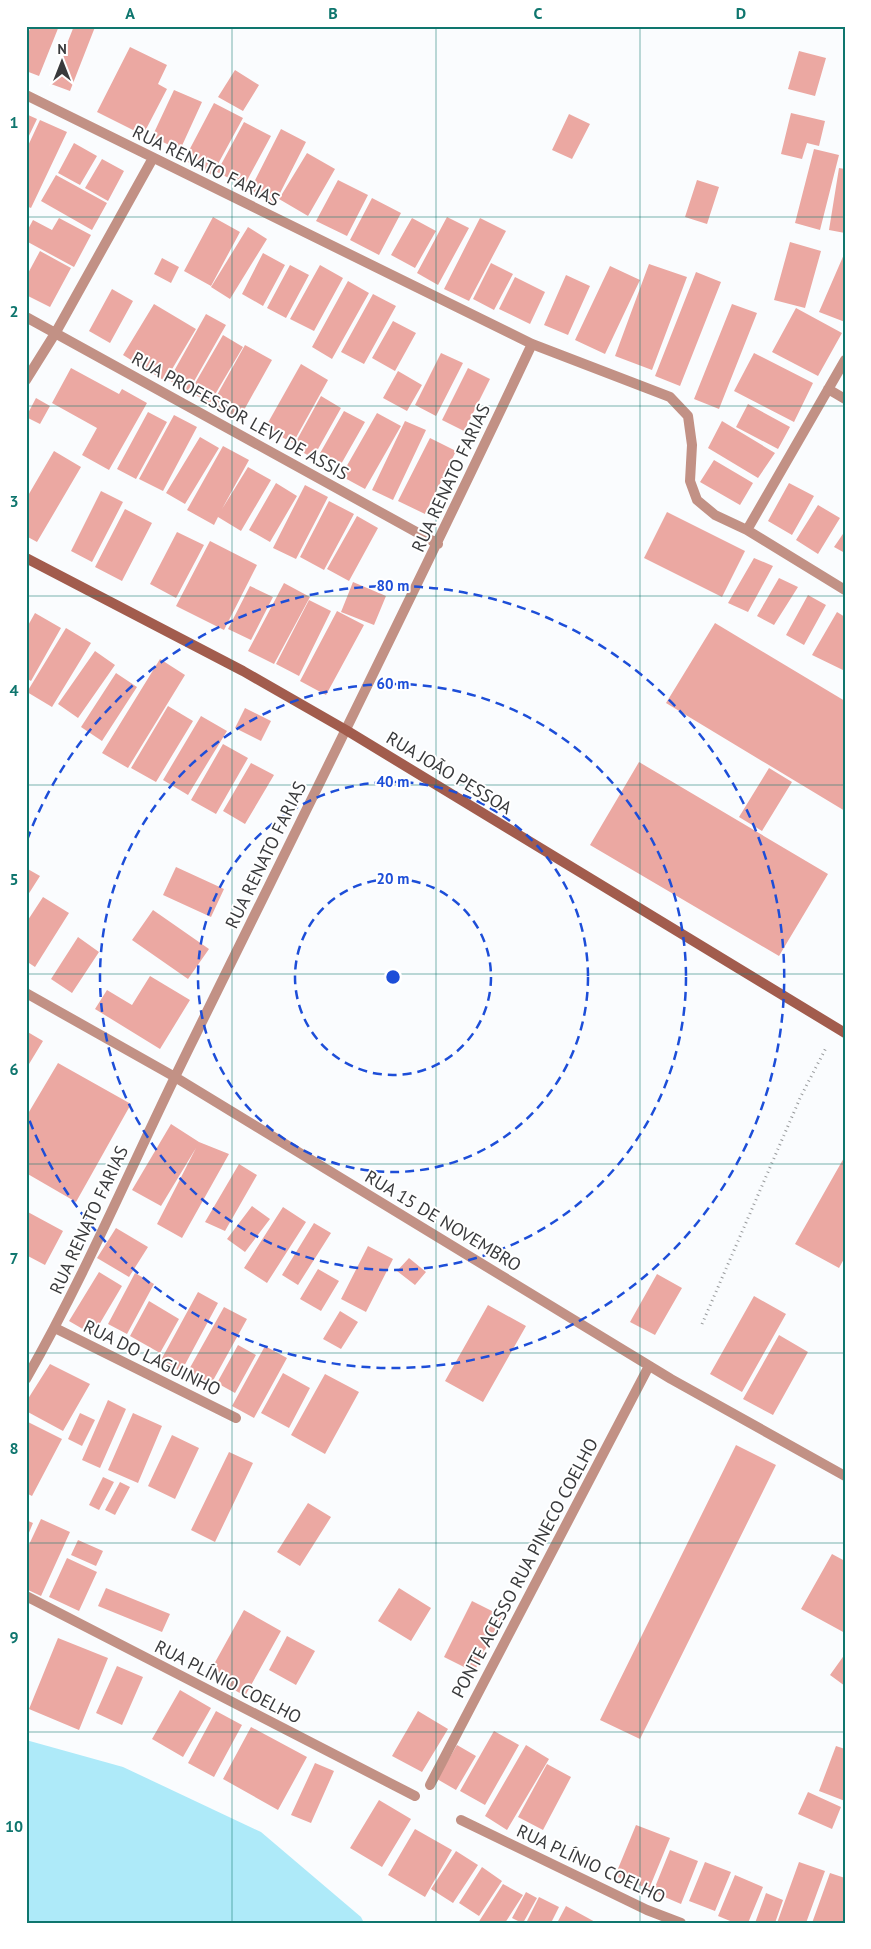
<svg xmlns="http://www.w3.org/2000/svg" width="871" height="1949" font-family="'PT Sans',sans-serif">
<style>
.water{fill:#aeeaf9}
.building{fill:#eba8a2}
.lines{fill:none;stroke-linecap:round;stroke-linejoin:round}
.path{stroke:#97999b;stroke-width:3;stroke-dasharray:1 4;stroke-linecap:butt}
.street{stroke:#c29185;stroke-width:10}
.secondary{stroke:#a25c4d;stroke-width:10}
.grid{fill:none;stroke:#0f766e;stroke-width:1;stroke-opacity:0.55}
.ring{fill:none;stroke:#1d4ed8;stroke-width:2.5;stroke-dasharray:9 6}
.labels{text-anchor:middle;stroke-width:4;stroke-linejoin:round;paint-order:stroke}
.street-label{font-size:18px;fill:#393a3c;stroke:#fff}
.centre{fill:#1d4ed8;stroke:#fff;stroke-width:2.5}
.ring-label{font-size:15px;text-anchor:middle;font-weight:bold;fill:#1d4ed8;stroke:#fff;stroke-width:4;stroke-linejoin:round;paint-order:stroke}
.neatline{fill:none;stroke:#0f766e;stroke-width:2}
.grid-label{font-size:16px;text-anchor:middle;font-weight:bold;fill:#0f766e}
</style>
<rect width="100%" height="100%" fill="#fafcfe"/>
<path class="water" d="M26,1740L123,1767L261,1832L361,1917L364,1923H26Z"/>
<path class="building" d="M31,26H59L39,76L26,71V39Z
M74,26L95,27L70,91L51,84Z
M130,47L167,65L158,84L167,89L143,135L97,112Z
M799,51L826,58L815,96L788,89Z
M235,70L259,85L243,111L218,97Z
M174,90L202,102L180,150L152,137Z
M214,103L243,118L212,175L184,160Z
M791,113L825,121L819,146L807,143L802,159L781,154Z
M26,114L37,119L26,142Z
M569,114L590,124L572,159L552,150Z
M40,120L67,132L31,208L26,206V150Z
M244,122L271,136L244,186L217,172Z
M281,129L306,142L275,203L250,190Z
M74,143L97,156L80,185L58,173Z
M814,149L839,155L820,230L795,223Z
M307,153L335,169L308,216L279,199Z
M102,159L124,171L108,201L85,188Z
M839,168L845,169V233L829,230Z
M56,175L107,203L92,230L41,201Z
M338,180L368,195L347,236L316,221Z
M697,180L719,187L707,224L685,217Z
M372,198L401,213L379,255L350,240Z
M213,217L240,232L211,286L184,271Z
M447,217L469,228L438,285L417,273Z
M59,218L91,235L74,267L26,241V233L33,220L52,230Z
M412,218L436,231L415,268L391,255Z
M480,218L506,231L469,301L444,289Z
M248,227L267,239L230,299L211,287Z
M790,242L821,251L805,308L774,300Z
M40,251L71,268L50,307L26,295V277Z
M845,252V322L819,312Z
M263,253L285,265L263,306L242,294Z
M162,258L179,267L171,283L154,274Z
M491,263L513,274L494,310L473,299Z
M649,264L687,277L652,370L615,356Z
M290,265L309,275L286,318L267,308Z
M320,265L343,278L314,331L290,319Z
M610,266L640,280L605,354L575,340Z
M696,272L721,282L680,386L655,376Z
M566,275L590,286L568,335L544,325Z
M515,277L545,292L530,324L499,309Z
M348,281L369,293L332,359L312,347Z
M112,289L133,301L110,343L89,331Z
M373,294L396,306L364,364L341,352Z
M154,304L196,329L165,381L123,355Z
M732,304L757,313L719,409L694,399Z
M796,308L842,333L818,376L772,352Z
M206,314L226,325L188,392L169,380Z
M393,321L416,333L395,371L372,358Z
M223,335L243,347L210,403L190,392Z
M245,345L272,360L239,419L212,404Z
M441,353L463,363L436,416L415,405Z
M754,353L813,383L794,422L734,391Z
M301,364L328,380L293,443L265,428Z
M71,368L119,394L122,389L147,403L109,470L82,455L97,428L52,403Z
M468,368L490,379L464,431L442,420Z
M398,371L422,385L407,411L383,398Z
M321,396L341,408L313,458L293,447Z
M36,398L50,406L40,424L26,417Z
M748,404L790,427L778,449L736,427Z
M344,411L365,422L340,466L319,455Z
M148,412L167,422L136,479L117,469Z
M377,413L401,426L365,489L341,476Z
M174,415L197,427L163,491L139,479Z
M405,421L426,430L393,500L372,490Z
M722,421L775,453L758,478L708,448Z
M200,437L219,448L185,504L166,493Z
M430,438L456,451L425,514L398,501Z
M223,446L249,460L222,509L248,467L271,480L241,531L218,517L214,525L187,510Z
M54,451L81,467L37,542L26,536V499Z
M714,460L753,483L740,505L700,482Z
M276,483L297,496L270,542L249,530Z
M789,483L814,496L792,535L768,521Z
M305,485L328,497L296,559L273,548Z
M101,491L123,502L92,562L71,551Z
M329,501L354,514L324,570L300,557Z
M818,505L840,518L818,554L796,540Z
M125,509L152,523L122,581L95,567Z
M667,512L745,551L722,597L644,558Z
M357,516L378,528L349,581L327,569Z
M845,531V553L834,547Z
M177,532L204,545L176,598L150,584Z
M210,541L257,565L224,630L176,606Z
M754,558L773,566L748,612L728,603Z
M779,578L798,587L774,625L757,616Z
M353,582L386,596L374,625L341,612Z
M284,583L310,597L274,664L248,651Z
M250,586L273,597L251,640L228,629Z
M808,595L826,605L804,645L786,635Z
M309,600L331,611L299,676L276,664Z
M337,611L364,625L326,695L300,681Z
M837,612L845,617V671L812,655Z
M35,613L61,628L31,681L26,678V629Z
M715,623L845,701V811L666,703Z
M66,628L91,643L52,707L27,692Z
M95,651L115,665L78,718L58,704Z
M160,659L185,675L128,768L102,753Z
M116,673L137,687L102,741L81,727Z
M168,706L193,721L156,782L131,768Z
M245,708L271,721L261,741L235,728Z
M201,716L227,731L188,795L163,780Z
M223,744L248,758L216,814L191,800Z
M639,762L828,874L779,956L590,845Z
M251,763L274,775L245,824L223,811Z
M769,768L792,782L762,831L739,817Z
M176,867L224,889L211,917L163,895Z
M26,868L40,876L26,898Z
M43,897L69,913L35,967L26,961V923Z
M153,910L209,949L188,979L132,940Z
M78,937L99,952L72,993L51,979Z
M150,976L190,1000L160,1049L95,1009L107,990L132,1005Z
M26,1031L43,1041L26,1069Z
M58,1063L131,1104L76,1202L26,1173V1117Z
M171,1124L199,1142L229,1154L182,1238L157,1224L196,1148L161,1206L132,1190Z
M845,1156V1257L839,1268L795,1244Z
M239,1164L257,1175L225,1231L205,1222Z
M252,1206L270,1219L245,1252L227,1239Z
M283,1207L306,1222L267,1283L244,1268Z
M26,1211L63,1231L45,1265L26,1255Z
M314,1223L331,1233L298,1285L282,1275Z
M116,1228L148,1247L129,1277L97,1258Z
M368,1246L393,1259L366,1312L341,1299Z
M409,1258L426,1272L415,1285L397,1271Z
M318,1269L339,1281L321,1311L300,1299Z
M99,1272L122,1286L93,1335L69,1321Z
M135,1273L154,1284L127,1334L108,1324Z
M657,1274L682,1288L655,1335L630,1322Z
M198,1292L218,1303L181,1372L161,1360Z
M754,1296L786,1314L742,1392L710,1374Z
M149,1301L179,1319L160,1353L130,1336Z
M488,1305L526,1326L483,1402L445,1381Z
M224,1307L247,1319L210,1386L187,1373Z
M340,1311L358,1322L341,1349L323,1339Z
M779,1335L808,1352L773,1415L743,1399Z
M238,1345L256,1355L235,1393L217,1383Z
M265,1346L287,1358L254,1418L232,1406Z
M50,1364L90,1384L63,1431L26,1411V1402Z
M283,1373L310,1388L289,1428L261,1413Z
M325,1374L359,1392L325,1454L291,1435Z
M108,1400L126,1409L100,1468L82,1460Z
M80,1413L95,1420L82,1446L68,1439Z
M133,1413L162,1426L138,1483L108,1470Z
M26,1421L62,1439L32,1496L26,1493Z
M172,1435L199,1448L175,1499L148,1486Z
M736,1445L776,1465L640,1739L600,1720Z
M229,1452L253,1463L215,1542L191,1530Z
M103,1477L114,1482L99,1510L89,1505Z
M120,1482L130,1487L115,1515L105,1510Z
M308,1503L331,1517L300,1566L277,1552Z
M41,1519L70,1532L41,1596L26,1589V1551Z
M26,1520L33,1523L26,1540Z
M78,1540L103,1551L96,1566L71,1555Z
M832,1554L845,1561V1633L801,1609Z
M67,1558L97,1572L79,1611L49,1597Z
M106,1588L170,1614L162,1632L98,1606Z
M399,1588L431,1608L411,1641L378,1621Z
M472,1601L502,1616L474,1672L444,1657Z
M244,1610L281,1631L245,1696L208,1675Z
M287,1636L315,1651L296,1685L269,1670Z
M58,1638L108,1658L79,1730L29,1709Z
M845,1654V1686L830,1675Z
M117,1666L143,1677L122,1725L96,1713Z
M180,1690L211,1708L183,1757L152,1739Z
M216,1711L242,1725L214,1777L188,1763Z
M418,1711L448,1729L422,1772L392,1756Z
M251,1727L307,1757L278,1810L223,1779Z
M494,1731L519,1745L485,1805L460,1791Z
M457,1745L476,1756L456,1790L437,1779Z
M526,1745L549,1759L507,1830L485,1816Z
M836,1746L845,1749V1801L819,1791Z
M315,1763L334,1771L311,1823L291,1815Z
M547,1764L571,1777L543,1830L518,1817Z
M808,1792L841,1807L832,1829L798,1814Z
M379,1800L411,1819L382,1867L350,1848Z
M636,1825L670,1838L649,1889L615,1876Z
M415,1829L452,1850L425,1897L388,1875Z
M670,1850L698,1861L681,1904L653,1892Z
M456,1851L478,1865L453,1903L431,1889Z
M705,1862L731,1872L715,1911L689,1901Z
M799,1862L825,1871L806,1923H777Z
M482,1867L502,1881L479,1916L459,1903Z
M830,1873L845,1878V1923H812Z
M735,1875L763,1887L748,1923H735L718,1916Z
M503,1884L523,1895L505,1923H478Z
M526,1892L537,1898L523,1923H522L512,1918Z
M766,1893L783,1900L775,1923H755Z
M539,1897L559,1907L551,1923H526Z
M566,1906L597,1923H557Z"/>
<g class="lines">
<path class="path" d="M702,1324L801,1096L827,1046"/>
<path class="street" d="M26,95L532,344L670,397L688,416L692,445L690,481L697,500L715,515L747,530L845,590
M26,317L438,544
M26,380L56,332L153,158
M828,389L845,399
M747,530L845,360
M26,993L175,1077L671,1379L845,1476
M55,1328L236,1418
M26,1379C89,1269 138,1150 195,1036C308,806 423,576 532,344
M26,1596L415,1796
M430,1785L649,1366
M461,1820L647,1910L681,1923"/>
<path class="secondary" d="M26,558L243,671L346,730L845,1033"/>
</g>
<path class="grid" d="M232,26V1923M436,26V1923M640,26V1923M26,217H845M26,406H845M26,596H845M26,785H845M26,974H845M26,1164H845M26,1353H845M26,1543H845M26,1732H845"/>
<g class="ring">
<circle cx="393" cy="977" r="98"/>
<circle cx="393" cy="977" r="195"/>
<circle cx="393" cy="977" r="293"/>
<path d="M27 840A391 391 0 1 1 27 1114"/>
</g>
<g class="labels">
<g class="street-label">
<text transform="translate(206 166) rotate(26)" y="6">RUA RENATO FARIAS</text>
<text transform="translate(240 416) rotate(29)" y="6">RUA PROFESSOR LEVI DE ASSIS</text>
<text transform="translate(451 478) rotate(-65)" y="6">RUA RENATO FARIAS</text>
<text transform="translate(449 773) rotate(31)" y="6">RUA JOÃO PESSOA</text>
<text transform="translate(266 855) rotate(-64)" y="6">RUA RENATO FARIAS</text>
<text transform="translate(89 1220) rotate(-65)" y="6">RUA RENATO FARIAS</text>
<text transform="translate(443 1221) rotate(31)" y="6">RUA 15 DE NOVEMBRO</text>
<text transform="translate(152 1358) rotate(26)" y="6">RUA DO LAGUINHO</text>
<text transform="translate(525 1568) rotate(-62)" y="6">PONTE ACESSO RUA PINECO COELHO</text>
<text transform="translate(228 1682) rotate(27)" y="6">RUA PLÍNIO COELHO</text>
<text transform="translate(591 1864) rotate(25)" y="6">RUA PLÍNIO COELHO</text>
</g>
</g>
<circle cx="393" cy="977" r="8" class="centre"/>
<g class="ring-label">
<text x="393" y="591">80 m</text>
<text x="393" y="689">60 m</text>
<text x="393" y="787">40 m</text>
<text x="393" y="884">20 m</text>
</g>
<rect width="871" height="1949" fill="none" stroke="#ffffff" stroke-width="55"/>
<g transform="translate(62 62)" stroke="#ffffff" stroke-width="4" paint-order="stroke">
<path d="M0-4L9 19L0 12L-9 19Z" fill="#393a3c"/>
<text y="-8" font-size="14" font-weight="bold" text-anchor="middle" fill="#393a3c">N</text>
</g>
<rect x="28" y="28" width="816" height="1894" class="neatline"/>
<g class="grid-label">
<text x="130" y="19">A</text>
<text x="333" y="19">B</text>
<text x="538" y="19">C</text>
<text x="741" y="19">D</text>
<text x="14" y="128">1</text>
<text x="14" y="317">2</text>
<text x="14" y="507">3</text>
<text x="14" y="696">4</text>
<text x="14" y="885">5</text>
<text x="14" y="1075">6</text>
<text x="14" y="1264">7</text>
<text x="14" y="1454">8</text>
<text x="14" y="1643">9</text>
<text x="14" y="1832">10</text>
</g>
</svg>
